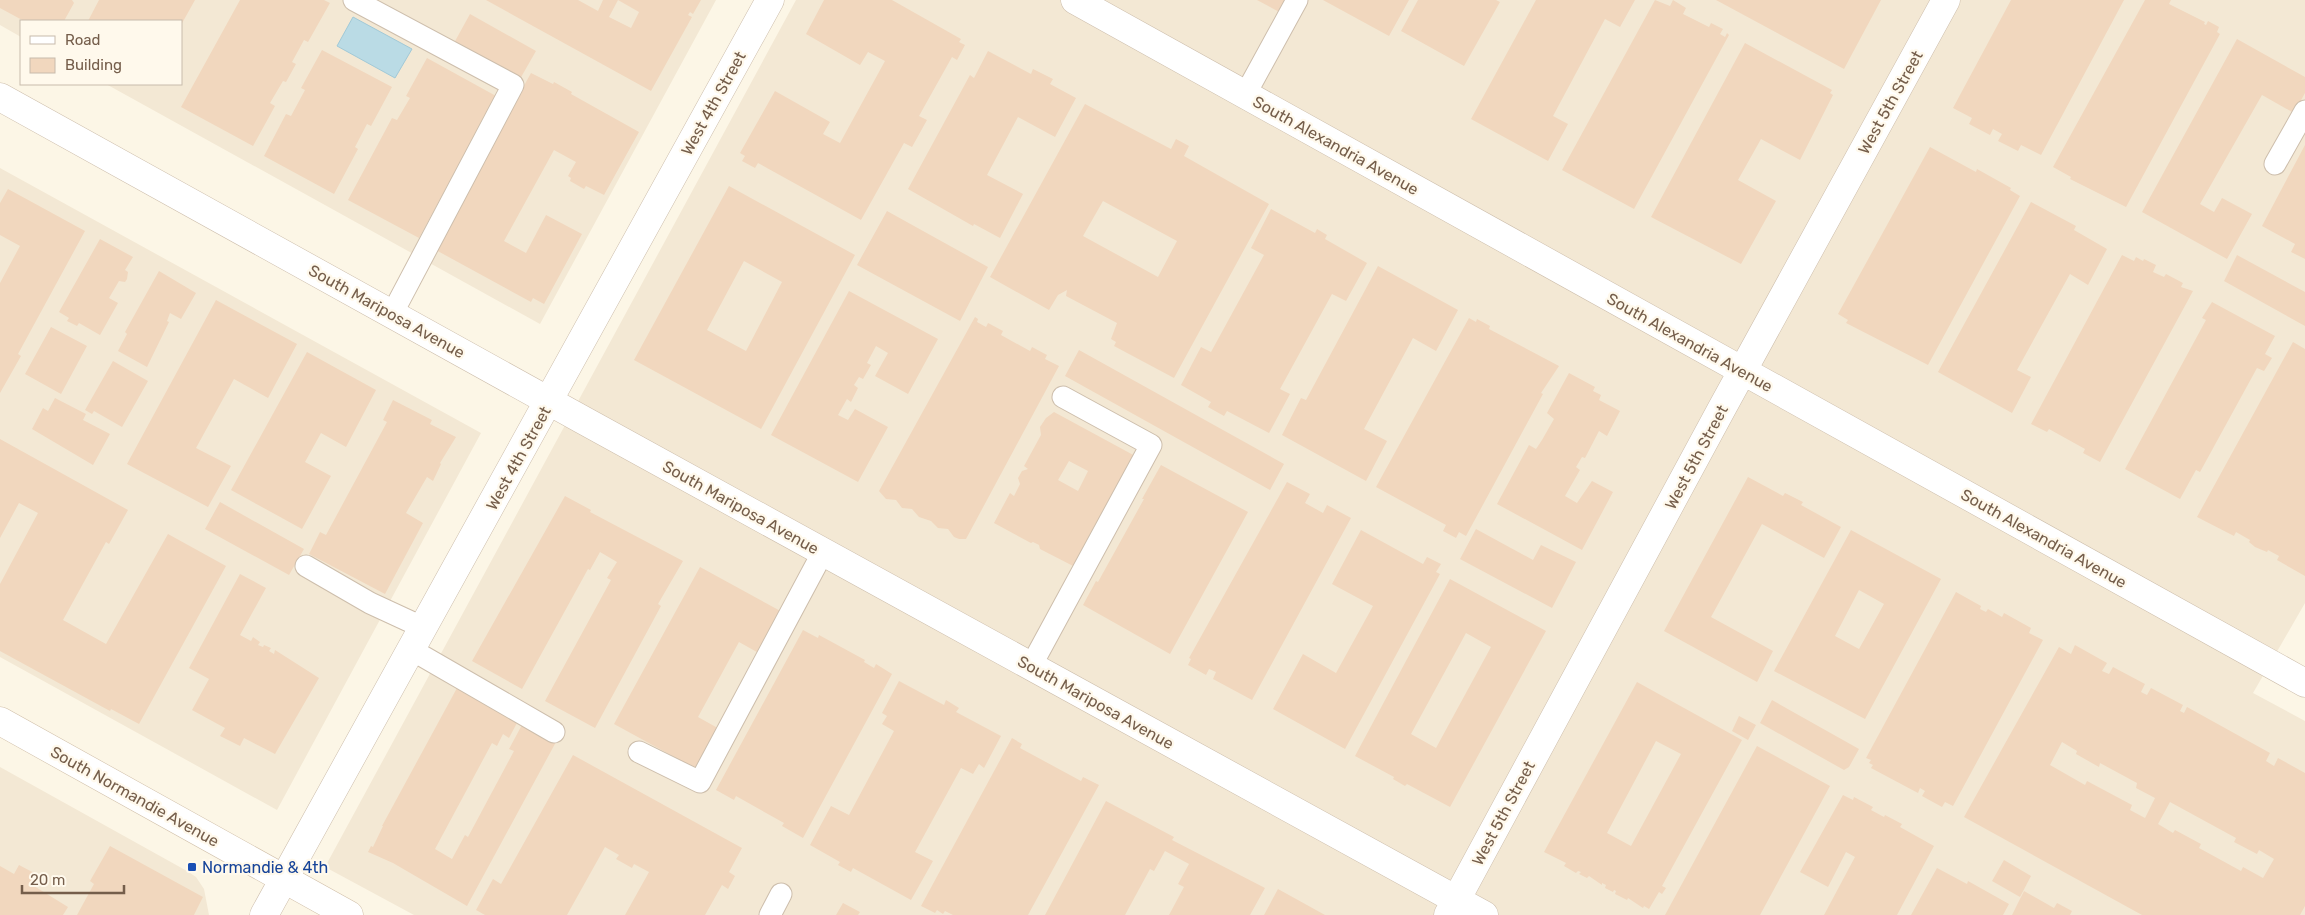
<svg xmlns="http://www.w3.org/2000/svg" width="2305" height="915" font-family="Rubik,sans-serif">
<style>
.residential{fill:#f3e8d4}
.water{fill:#badbe5;stroke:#a1c9d7}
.building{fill:#f1d7be;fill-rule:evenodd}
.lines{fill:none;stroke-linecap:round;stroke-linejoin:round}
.service-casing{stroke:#cdbeac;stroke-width:23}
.minor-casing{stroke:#cdbeac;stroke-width:29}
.secondary-casing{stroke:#d0bfa9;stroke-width:29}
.service{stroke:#fff;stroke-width:21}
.minor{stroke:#fff;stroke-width:28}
.secondary{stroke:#fff;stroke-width:28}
.transit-dot{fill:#1a4fb4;stroke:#fff9ec;stroke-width:2}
.labels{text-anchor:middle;stroke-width:4.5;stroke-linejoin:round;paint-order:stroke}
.street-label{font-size:16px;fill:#755e4b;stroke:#fff9ec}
.transit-label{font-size:16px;fill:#164399;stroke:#fff9ec;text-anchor:start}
</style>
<rect width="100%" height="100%" fill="#fcf6e6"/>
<path class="residential" d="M0,0H716L540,324L106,84H181V21H21V37L0,25Z
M796,0H2305V603L2253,693L2305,721V915H414L325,867Z
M0,168L481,433L277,810L0,657Z
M0,767L187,871L196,877L204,889L209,915H0Z"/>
<path class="water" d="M353,17L412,49L395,78L337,46Z"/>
<path class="building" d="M0,0H72L74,3L64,21H24L0,8Z
M99,0H195L181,25V21H88Z
M240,0H324L330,3L308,42L304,40L292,62L296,64L286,82L283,81L270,103L275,106L253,146L181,107Z
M486,0H578L598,11L603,0H701L693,14L690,12L688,15L692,17L651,91ZM618,0L639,12L631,28L609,17Z
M824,0H892L961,39L959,42L965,45L957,60L952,57L919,116L927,120L912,147L904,143L861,220L758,163L755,168L742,161L745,156L740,153L775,91L830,122L823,134L840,143L885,61L868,52L860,65L806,34Z
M1257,0H1290L1283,14Z
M1323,0H1409L1389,36Z
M1418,0H1496L1500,2L1464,66L1401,31Z
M1536,0H1635L1620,27L1605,19L1553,116L1568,124L1548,161L1471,119Z
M1655,0L1670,6L1673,0L1686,8L1683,14L1709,27L1711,23L1723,29L1720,34L1725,37L1727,33L1729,35L1634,209L1562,170Z
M1716,0H1881L1844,69Z
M2011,0H2124L2041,155L2021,145L2018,151L1998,141L2002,134L1993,129L1990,135L1969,124L1972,118L1953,108Z
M2145,0H2171L2169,4L2205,22L2204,24L2206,25L2208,21L2219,27L2217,32L2220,34L2126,207L2070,179L2071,177L2053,167Z
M470,14L536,51L520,79L454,43Z
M2237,39L2305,77V93L2294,113L2262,95L2200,204L2214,212L2222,198L2252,214L2227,259L2142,212Z
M1745,43L1832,90L1830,93L1833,95L1800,160L1761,139L1738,180L1776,201L1741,264L1651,217Z
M322,50L392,87L371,126L367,124L355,147L358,149L334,194L264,156L286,114L291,116L305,90L301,88Z
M988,51L1031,74L1033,69L1053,79L1050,84L1076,98L1055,137L1018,117L987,175L1023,194L1000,238L974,224L973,226L908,189L970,75L974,78Z
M427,58L496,96L419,238L348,200L392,118L397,120L410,98L406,96Z
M531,73L553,84L554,82L572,92L571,94L639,132L604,195L586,186L584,189L570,181L571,178L568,176L576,162L554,150L504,241L526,253L546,215L582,234L544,304L533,298L531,302L434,249Z
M1085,104L1171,149L1176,139L1189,146L1184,156L1269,204L1174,378L1114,346L1116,342L1111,339L1117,323L1066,296L1067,290L1058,295L1049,310L990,277ZM1103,201L1177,241L1158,277L1083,236Z
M2305,145V259L2291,252L2295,244L2262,226Z
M1930,147L1976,172L1977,169L2011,188L2010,190L2020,196L1928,365L1846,323L1848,320L1838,314Z
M729,186L855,255L761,429L634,360ZM744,261L782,282L746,351L707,330Z
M8,189L85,231L18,354L21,356L0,393V283L20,246L0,235V203Z
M2031,202L2076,226L2074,230L2107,249L2088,285L2070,274L2017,370L2031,377L2012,413L1938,372Z
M1271,209L1315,233L1317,229L1327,235L1325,239L1367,263L1346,301L1332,294L1280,389L1290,394L1269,433L1227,411L1224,416L1208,407L1211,402L1181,385L1201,347L1211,352L1264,255L1251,248Z
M887,211L988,267L960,321L857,265Z
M100,239L133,257L125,270L128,272L127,279L125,282L119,281L109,298L118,303L100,335L79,323L77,326L67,321L69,318L59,312Z
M2122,255L2134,261L2136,257L2143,261L2144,259L2156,265L2153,272L2164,277L2166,274L2183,283L2181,287L2193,291L2100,462L2083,453L2085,449L2049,429L2047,432L2031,424Z
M2237,255L2305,292V326L2224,281Z
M1378,266L1458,310L1436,351L1413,338L1364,429L1387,441L1366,481L1282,435L1301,398L1306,400Z
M159,271L196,293L181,319L170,313L167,321L169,322L147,367L118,351L127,334L125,332Z
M849,291L938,339L908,394L875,376L888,353L876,346L867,363L871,365L863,379L859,377L854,385L858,388L851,402L847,399L838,415L848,420L855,409L888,427L858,482L771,435Z
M216,300L297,344L268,398L234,379L196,448L231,466L208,507L127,464Z
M2212,302L2275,336L2265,354L2272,358L2264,371L2257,368L2200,472L2196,470L2180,499L2125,469L2206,320L2202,318Z
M975,317L978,319L977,322L986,327L988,323L1003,331L1001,335L1030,351L1032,347L1047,355L1045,359L1059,366L966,539H959L954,537L948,529L938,528L931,521L919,517L912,509L902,508L896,500L886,499L879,491Z
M1469,318L1476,322L1477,319L1490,326L1489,329L1559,366L1541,393L1543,394L1466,536L1459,532L1456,538L1443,531L1446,525L1376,487Z
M51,327L87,346L61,394L25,374Z
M2293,342L2305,349V576L2277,560L2279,556L2268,550L2267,552L2255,547L2249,542L2250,540L2236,532L2234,536L2197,517Z
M1079,350L1284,464L1270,490L1065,376Z
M307,352L376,390L346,447L321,433L305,462L331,476L302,529L231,490Z
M113,361L148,381L122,427L94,411L92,414L85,410Z
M1569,373L1595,387L1593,391L1601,395L1599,400L1620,411L1607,436L1599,431L1585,458L1582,457L1576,467L1580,470L1565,496L1577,503L1592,481L1613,492L1582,550L1497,504L1529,445L1536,449L1542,440L1554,419L1547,413Z
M55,398L86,414L83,420L110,434L93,465L32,429L43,408L48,411Z
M393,400L432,420L430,424L456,437L440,463L441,464L433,481L427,477L406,513L423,523L385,594L309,554L320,532L326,535L387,422L383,420Z
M1054,412L1137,457L1107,512L1103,511L1105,516L1101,523L1095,525L1089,537L1093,540L1077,568L1040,549L1039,545L1033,542L1031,543L994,523L1010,493L1014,496L1020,484L1018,478L1022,471L1028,469L1024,466L1041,435L1040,427L1046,418ZM1069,461L1088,471L1078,491L1058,480Z
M0,439L128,510L109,544L106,542L63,620L106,644L168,534L226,566L139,724L111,709L110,711L0,651V584L38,513L19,503L0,538Z
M1161,465L1248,512L1170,654L1083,605L1096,581L1098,582L1144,499H1142Z
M1748,477L1783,496L1785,493L1803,502L1801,505L1841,527L1824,558L1762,524L1711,617L1773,651L1757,682L1664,631Z
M1287,482L1310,494L1305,503L1323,513L1327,505L1351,518L1252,700L1213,679L1216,672L1209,669L1206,675L1188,665L1191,659L1189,658Z
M565,496L591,510L590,512L683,561L658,604L661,606L595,728L545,701L611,580L607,578L617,562L600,552L590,570L588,569L522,689L472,661Z
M220,502L304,549L289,575L205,529Z
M1476,529L1533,560L1541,545L1576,562L1552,608L1460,559Z
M1361,530L1423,564L1427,557L1441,564L1436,572L1440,574L1345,749L1273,709L1303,654L1336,673L1373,606L1332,584Z
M1851,530L1941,579L1865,719L1774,671ZM1859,590L1884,604L1859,649L1835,636Z
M700,567L786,614L764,656L739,642L698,717L723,731L700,771L614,724Z
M240,574L266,588L240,635L251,641L253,637L260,642L258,645L263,647L264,645L271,648L269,651L274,654L275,650L319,678L275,754L244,738L240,746L220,736L225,728L192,710L209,679L189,668Z
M1450,579L1546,631L1450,807L1407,784L1405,786L1393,779L1394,777L1355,756ZM1466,633L1491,647L1436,748L1411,734Z
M1956,592L1981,606L1980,609L1986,612L1988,609L2002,617L2004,613L2031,628L2029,633L2043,640L1953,806L1945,802L1942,807L1922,796L1925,791L1920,788L1918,793L1871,768L1873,765L1869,763L1871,760L1866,758Z
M803,630L818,638L819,635L865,660L864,662L874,668L876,664L892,674L803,838L782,826L784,823L736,796L734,800L716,790Z
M2075,645L2107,663L2102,671L2109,674L2113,667L2145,684L2141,692L2147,695L2151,688L2183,705L2180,711L2184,713L2187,707L2270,753L2266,761L2274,766L2278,758L2305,773V906L2300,915H2142L1964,817L2059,647L2071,654ZM2062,742L2077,751L2076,754L2099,767L2100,763L2137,783L2136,788L2155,798L2145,818L2130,810L2132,805L2087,781L2085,785L2050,765ZM2170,802L2236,838L2234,842L2257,854L2259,850L2274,859L2263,878L2243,867L2241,871L2199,848L2201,844L2175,830L2173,833L2158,824Z
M899,681L944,705L946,700L959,708L956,712L1001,736L984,768L979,764L973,774L961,768L915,852L933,861L911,900L853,868L851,872L838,865L840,862L810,845L831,806L849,815L894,731L882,724L887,716L882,713Z
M1637,682L1742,740L1662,886L1666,888L1662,894L1659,892L1649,909L1644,906L1643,908L1628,898L1627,900L1615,894L1616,891L1614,890L1613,892L1605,888L1606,885L1602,883V885L1589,876L1587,878L1579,874L1581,872L1578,871L1576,873L1564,866L1566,863L1544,852ZM1656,741L1681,754L1631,846L1607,833Z
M457,688L518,721L509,738L503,734L497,746L492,743L435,849L452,859L465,835L468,837L514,751L509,749L523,723L556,742L467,906L393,863L368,852L371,846L373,847L383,826H382Z
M1772,700L1859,749L1849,767L1844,770L1760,723Z
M1739,716L1756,725L1748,740L1732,731Z
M1012,738L1022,744L1020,748L1081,781L1083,777L1099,785L1028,915H953L945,911L943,914L937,910L935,913L921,906Z
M1757,746L1830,786L1760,915H1665Z
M573,755L742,848L729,872L735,876L728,889L722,885L705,915H625L649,872L634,864L632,868L616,859L619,855L605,847L567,915H485L476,910L493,879L501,884Z
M1843,795L1853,800L1854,797L1873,807L1871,810L1884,817L1885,815L1902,824L1900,827L1934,846L1897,915H1824L1855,857L1846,852L1828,887L1800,872Z
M1106,801L1174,837L1172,840L1265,888L1250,915H1169L1184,887L1178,884L1189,864L1165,851L1154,871L1150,869L1125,915H1045Z
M110,846L203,897L194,915H77L94,884L90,881Z
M2004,860L2031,876L2020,897L1992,881Z
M19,865L40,876L34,886L68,907L63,915H0V866L14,874Z
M1937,868L1967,884L1968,881L2009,904L2003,915H1911Z
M1278,889L1325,915H1264Z
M2024,891L2054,908L2057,903L2072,911L2070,915H2012Z
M843,903L860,912L858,915H836Z"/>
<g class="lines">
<g class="service-casing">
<path id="service" d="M354,0L513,85L392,314
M1245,95L1297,0
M2275,164L2305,111
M306,566L370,603L424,628
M412,650L554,732
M1031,666L1151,445L1063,397
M639,752L700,782L823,552
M770,915L781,894"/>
</g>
<g class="minor-casing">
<path id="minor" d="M1075,0L2305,683
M0,97L583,420L1484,915
M264,915L770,0
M1448,915L1721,410L1946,0"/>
</g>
<g class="secondary-casing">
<path id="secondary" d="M0,721L349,915"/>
</g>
<use href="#service" class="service"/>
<use href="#minor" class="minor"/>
<use href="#secondary" class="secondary"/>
</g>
<rect class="transit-dot" x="187" y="862" width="10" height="10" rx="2.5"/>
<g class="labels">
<g class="street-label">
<text transform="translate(1890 102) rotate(-61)" y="6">West 5th Street</text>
<text transform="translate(713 103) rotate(-61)" y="6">West 4th Street</text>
<text transform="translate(1336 145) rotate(29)" y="6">South Alexandria Avenue</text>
<text transform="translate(387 311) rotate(29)" y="6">South Mariposa Avenue</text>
<text transform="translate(1690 342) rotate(29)" y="6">South Alexandria Avenue</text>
<text transform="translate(1696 457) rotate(-62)" y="6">West 5th Street</text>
<text transform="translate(518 458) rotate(-61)" y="6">West 4th Street</text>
<text transform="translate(741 507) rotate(29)" y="6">South Mariposa Avenue</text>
<text transform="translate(2044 538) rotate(29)" y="6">South Alexandria Avenue</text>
<text transform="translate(1096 702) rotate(29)" y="6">South Mariposa Avenue</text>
<text transform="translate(135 796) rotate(29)" y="6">South Normandie Avenue</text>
<text transform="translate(1503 813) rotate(-62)" y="6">West 5th Street</text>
</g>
<g class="transit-label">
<text x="202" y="873">Normandie &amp; 4th</text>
</g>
</g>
<rect x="20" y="20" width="162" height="65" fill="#fff9ec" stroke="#c8bbac"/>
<rect x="30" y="36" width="25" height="8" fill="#ffffff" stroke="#c8bbac"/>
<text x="65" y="45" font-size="15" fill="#755e4b">Road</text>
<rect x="30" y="58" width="25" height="15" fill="#f1d7be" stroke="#c8bbac"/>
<text x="65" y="70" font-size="15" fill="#755e4b">Building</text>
<path d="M22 885v8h102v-8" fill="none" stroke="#755e4b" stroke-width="2.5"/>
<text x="30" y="885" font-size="15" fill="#755e4b" stroke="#fff9ec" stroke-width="4" paint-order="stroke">20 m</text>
</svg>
